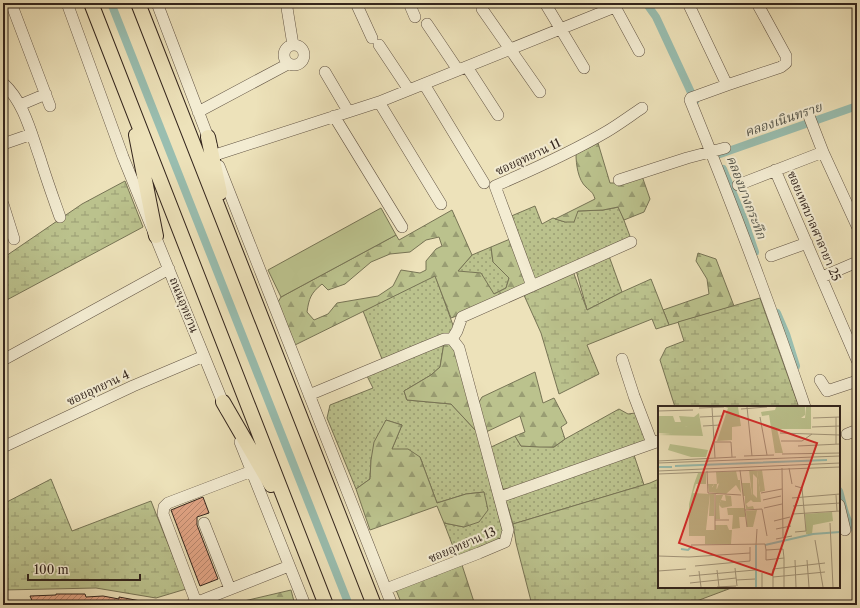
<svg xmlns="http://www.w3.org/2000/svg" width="860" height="608" font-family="'Libre Caslon Text','Noto Serif Thai',serif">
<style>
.grass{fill:url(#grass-dots);stroke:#777455}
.forest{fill:url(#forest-firs);stroke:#777455;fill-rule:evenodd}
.wetland{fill:url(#wetland-marsh);stroke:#777455}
.garden{fill:#bbc28d;stroke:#777455}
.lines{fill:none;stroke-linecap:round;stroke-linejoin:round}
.canal{stroke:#99beb0;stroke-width:8}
.building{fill:url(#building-hatch);stroke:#33251d}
.minor-casing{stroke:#625444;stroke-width:12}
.major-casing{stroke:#33251d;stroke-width:16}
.minor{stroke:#f3ecd2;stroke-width:11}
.major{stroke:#ede2ba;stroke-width:14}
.labels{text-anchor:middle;stroke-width:4;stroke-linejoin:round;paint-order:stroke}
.street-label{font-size:12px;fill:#33251d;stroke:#f3ecd2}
.water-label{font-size:13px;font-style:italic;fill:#525349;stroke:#f3ecd2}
.inset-river{fill:none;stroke:#99beb0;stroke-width:2}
.inset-road{fill:none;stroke:#a3967b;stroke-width:1}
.view{fill:#d62828;fill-opacity:0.15;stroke:#d62828;stroke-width:2}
.inset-edge{fill:none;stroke:#33251d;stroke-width:2}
</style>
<defs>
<pattern id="grass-dots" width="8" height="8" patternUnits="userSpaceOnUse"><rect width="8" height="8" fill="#bbc28d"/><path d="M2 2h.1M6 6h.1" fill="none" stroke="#999d73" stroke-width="1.8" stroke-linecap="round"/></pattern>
<pattern id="forest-firs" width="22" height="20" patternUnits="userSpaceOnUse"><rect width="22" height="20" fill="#bbc28d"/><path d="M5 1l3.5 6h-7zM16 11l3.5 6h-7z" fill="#999d73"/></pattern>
<pattern id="wetland-marsh" width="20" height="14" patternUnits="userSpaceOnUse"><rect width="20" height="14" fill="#bbc28d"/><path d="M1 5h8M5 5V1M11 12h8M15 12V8" fill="none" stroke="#999d73"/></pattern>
<pattern id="building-hatch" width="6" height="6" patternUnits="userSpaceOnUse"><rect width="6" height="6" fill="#e4a687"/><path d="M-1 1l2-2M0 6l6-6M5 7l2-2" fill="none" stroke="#b9876e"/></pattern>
</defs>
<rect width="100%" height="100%" fill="#ede2ba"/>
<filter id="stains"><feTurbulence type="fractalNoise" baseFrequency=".005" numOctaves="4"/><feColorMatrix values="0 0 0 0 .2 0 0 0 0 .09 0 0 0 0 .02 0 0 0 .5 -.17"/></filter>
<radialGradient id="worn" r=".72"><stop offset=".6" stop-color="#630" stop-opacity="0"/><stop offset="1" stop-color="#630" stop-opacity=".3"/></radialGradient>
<path class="grass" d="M535,206L542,224L553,218L565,222L578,211L603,210L619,207L631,239L537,281L532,276L509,217Z
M491,247L493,262L509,278L506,288L494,294L458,271L472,255Z
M609,256L622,292L587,310L576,270Z
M435,275L454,328L452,333L382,359L363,311Z
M444,343L440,367L431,375L404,391L407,400L451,404L477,432L503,533L501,540L457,557L444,523L464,527L484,492L466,494L437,503L420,457L392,449L402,425L386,420L371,460L370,479L356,489L327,418L330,405L373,388L366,374Z
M619,409L628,414L635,413L647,442L512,489H503L489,448L515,436L521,446L554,447L565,439Z
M634,455L644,485L513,524L505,498Z"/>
<path class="forest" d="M598,143L610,183H619L642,176L650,199L644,212L624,220L618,207L603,210L578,211L574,222H565L555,219L595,199C593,192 591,192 586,187C578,180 576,164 576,154Z
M452,210L472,255L458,271L481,273L494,294L506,288L509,278L493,262L491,247L510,239L527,284L489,304L451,318L435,276L295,345L278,302L281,297L396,235L399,240ZM439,237L442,246L436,249L426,261V270L420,273L401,270L393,286L378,296L337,303L328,314L314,320L307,312C309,298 311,293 322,284L328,290L345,284L371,262L390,254L410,252L426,240Z
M698,253L716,259L734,306L669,325L663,310L709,294L707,279L696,261Z
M444,343L454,345L477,432L451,404L407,400L404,391L431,375L440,367Z
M535,372L543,403L554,398L567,423L561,427L565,439L554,447H539L521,446L515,436L525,432L520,416L486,432L478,404L482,397Z
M386,420L402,425L392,449H408L420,457L437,503L466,494L484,492L488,510L479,522L464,527L444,523L437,506L370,530L356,489L370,479L371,460L374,442Z
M462,565L475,605H402L396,590Z
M291,590L295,605H227Z"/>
<path class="wetland" d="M125,181L143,227L3,302V258L82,204Z
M573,271L587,310L622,292L651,279L669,325L656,329L652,319L587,345L599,374L559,394L541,333L523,293Z
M760,298L799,407H675L660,360L666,348L684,341L678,322Z
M51,479L72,531L151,501L186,589L156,598L96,588L3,590V504Z
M659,479V587H734L686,605H532L516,543L513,524L650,483Z"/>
<path class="garden" d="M381,208L396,235L281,297L268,270Z"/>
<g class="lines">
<path class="canal" d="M111,3L349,605
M646,3L656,17L695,101
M720,154L857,106
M723,169L744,220L755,252
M777,313L786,334L796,366
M839,491C843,503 845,525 857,530"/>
</g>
<path class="building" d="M203,497L209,513L197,517V525L218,579L200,586L171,510Z
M56,594H85L86,597L103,596L119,599V597L146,602V605H34L30,596L56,595Z"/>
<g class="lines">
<g class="minor-casing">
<path id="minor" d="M11,3L50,106
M67,3L123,157L226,410
M157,3L211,145
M289,3L287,8L293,45
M356,3L372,38
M409,3L415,17
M545,3L584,68
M613,3L639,51
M688,3L727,85L781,67L786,63V56L757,3
M482,9L540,92
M427,24L458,70
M284 55a10 10 0 1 1 20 0a10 10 0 1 1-20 0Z
M379,45L409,90
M467,67L498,115
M325,72L348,111
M3,83C24,102 31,133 40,158C46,178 53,197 60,217
M424,84L484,183
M727,85L691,98L690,100C731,201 770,304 805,407
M379,102L441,204
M20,105L46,94
M198,112L288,64
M334,116L402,227
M809,116L823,152
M3,144L32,134
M215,155L379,102L615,7
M219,166L392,605
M775,170L857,360
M619,180L687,158L725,148
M738,185L823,152L857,226
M3,204L14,239
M771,256L807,243
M822,277L857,262
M532,286L495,186C532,170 570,153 606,132C618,125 630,116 642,108
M622,359L634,396L652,443
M3,360L169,269
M820,380L827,391L857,381
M309,395L422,348L444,339H452L457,331L462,317L631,242
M847,434L857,430
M240,442L305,605
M3,447L133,386L204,356
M500,497L659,441
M839,505L845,530
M204,523L230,589
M386,589L479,553L505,542L508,530L459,348L452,339
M196,602L163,514L164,507L168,503L252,471
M190,605L289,566"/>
</g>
<g class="major-casing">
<path id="major" d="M91,3L326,605
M138,3L374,605
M136,135L156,236
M208,137L220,193
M223,402L271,485"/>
</g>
<use href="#minor" class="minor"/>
<use href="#major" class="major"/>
</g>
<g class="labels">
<g class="street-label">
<text transform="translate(528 157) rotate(-25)" y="4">ซอยอุทยาน 11</text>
<text transform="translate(814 226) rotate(67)" y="4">ซอยเทศบาลศาลายา 25</text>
<text transform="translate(184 305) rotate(68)" y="4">ถนนอุทยาน</text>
<text transform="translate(98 388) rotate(-25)" y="4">ซอยอุทยาน 4</text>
<text transform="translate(462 545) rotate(-23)" y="4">ซอยอุทยาน 13</text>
</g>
<g class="water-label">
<text transform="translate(783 119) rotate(-19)" y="5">คลองเนินทราย</text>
<text transform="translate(747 197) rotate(69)" y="5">คลองบางกระทึก</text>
</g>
</g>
<g transform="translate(658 406)">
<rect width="182" height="182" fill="#ede2ba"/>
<path d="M78,65L80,74H82L83,87L78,79L68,88L51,86L50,78H56L54,81L59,83L65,66ZM84,77H92L94,90H85ZM52,88H56V110H51ZM58,89H65L61,99L62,113H57ZM99,104L95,121H89L88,105Z" fill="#bbc28d"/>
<path d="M41,7L43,20H29L13,28L0,27V10H15L17,16H23L21,10L36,11ZM91,64L99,65L102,86L103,96H95L93,94L88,98L90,101L95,100L96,103H88L87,96V90L94,89ZM95,68L99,72V92L95,88ZM58,66H65L74,74L59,78L58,86L54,83L56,78H59ZM40,67H48V78H36ZM67,89L73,90L74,100L64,102L61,99L63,94L68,95Z" fill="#bbc28d" fill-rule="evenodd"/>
<path d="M67,1H80L83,20L74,21V34L59,35L70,2ZM118,1H147V9L143,12H147L148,1H153V23H119L125,47H117L111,9L104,10L103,6L117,4ZM37,15L43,20L45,30L0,29L13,28L16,23L34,19ZM12,38L50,44L48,51H33L10,44ZM36,78H38L35,87L52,88L48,124H57V119H69L71,124H74L73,138H47V130H31V98ZM69,102H87V111H81L82,122L74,123L75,109H70ZM174,106L175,115L155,119L154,128H148L147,108Z" fill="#bbc28d"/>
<path d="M104,64L107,85L102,86L99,65Z" fill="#bbc28d"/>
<path class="inset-river" d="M17,60L169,54M0,61H14M98,139V181M107,139L155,128L182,126M23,143L30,144L34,140"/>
<path class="inset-road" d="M54,1L57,52M89,1L94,50M41,2L66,1M83,3L109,1M0,5L35,4M42,11L64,10M102,11L109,49M178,11V38M155,12L182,11M45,20L62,19M154,21L182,20M122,27L182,29M123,35H144L154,28M57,36H73L74,51M140,40L182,38M124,48L182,47M86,50L116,49M0,55L78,51M0,57L182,50M124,62L125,131M131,62L134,78M82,64L89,121M0,65L182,57M49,65L50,87L83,89M0,68L182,61M137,80L144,82L148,125L137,126M103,87L124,83M57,88V124M178,89L179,105M134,92L182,88M105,94L123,90M135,100L182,97M106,102L124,98M87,104L104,103L109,130M135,108L182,105M57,114H71M116,115L132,111M172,117L175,181M118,123L133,120M118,133L134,130M157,134L165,181M33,139L107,138L108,144M98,139L99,123M0,150L31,151L92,147M126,152L108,154V144L125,143L126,152V181M137,154L138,181M149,154L151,181M37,160L92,155V141M77,162L79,180M59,164L61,181M0,165L28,163M41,165L43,181M31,170L97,164M115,171L167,166M78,174L97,173M32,177L78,172M59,181L78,180M104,181V167M115,181V163L167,157"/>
<path class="view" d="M66,5L159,37L114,169L21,137Z"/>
<rect width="182" height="182" class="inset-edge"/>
</g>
<rect width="860" height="608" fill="none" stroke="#ede2ba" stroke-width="16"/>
<rect x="4" y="4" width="852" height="600" fill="none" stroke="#33251d" stroke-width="2"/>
<rect x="8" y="8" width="844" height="592" fill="none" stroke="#33251d"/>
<path d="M28 574v6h112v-6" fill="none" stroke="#33251d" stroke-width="2"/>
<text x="34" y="574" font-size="12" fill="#33251d" stroke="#f3ecd2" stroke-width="3" paint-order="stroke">100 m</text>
<rect width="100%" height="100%" filter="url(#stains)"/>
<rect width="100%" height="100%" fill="url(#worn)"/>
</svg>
